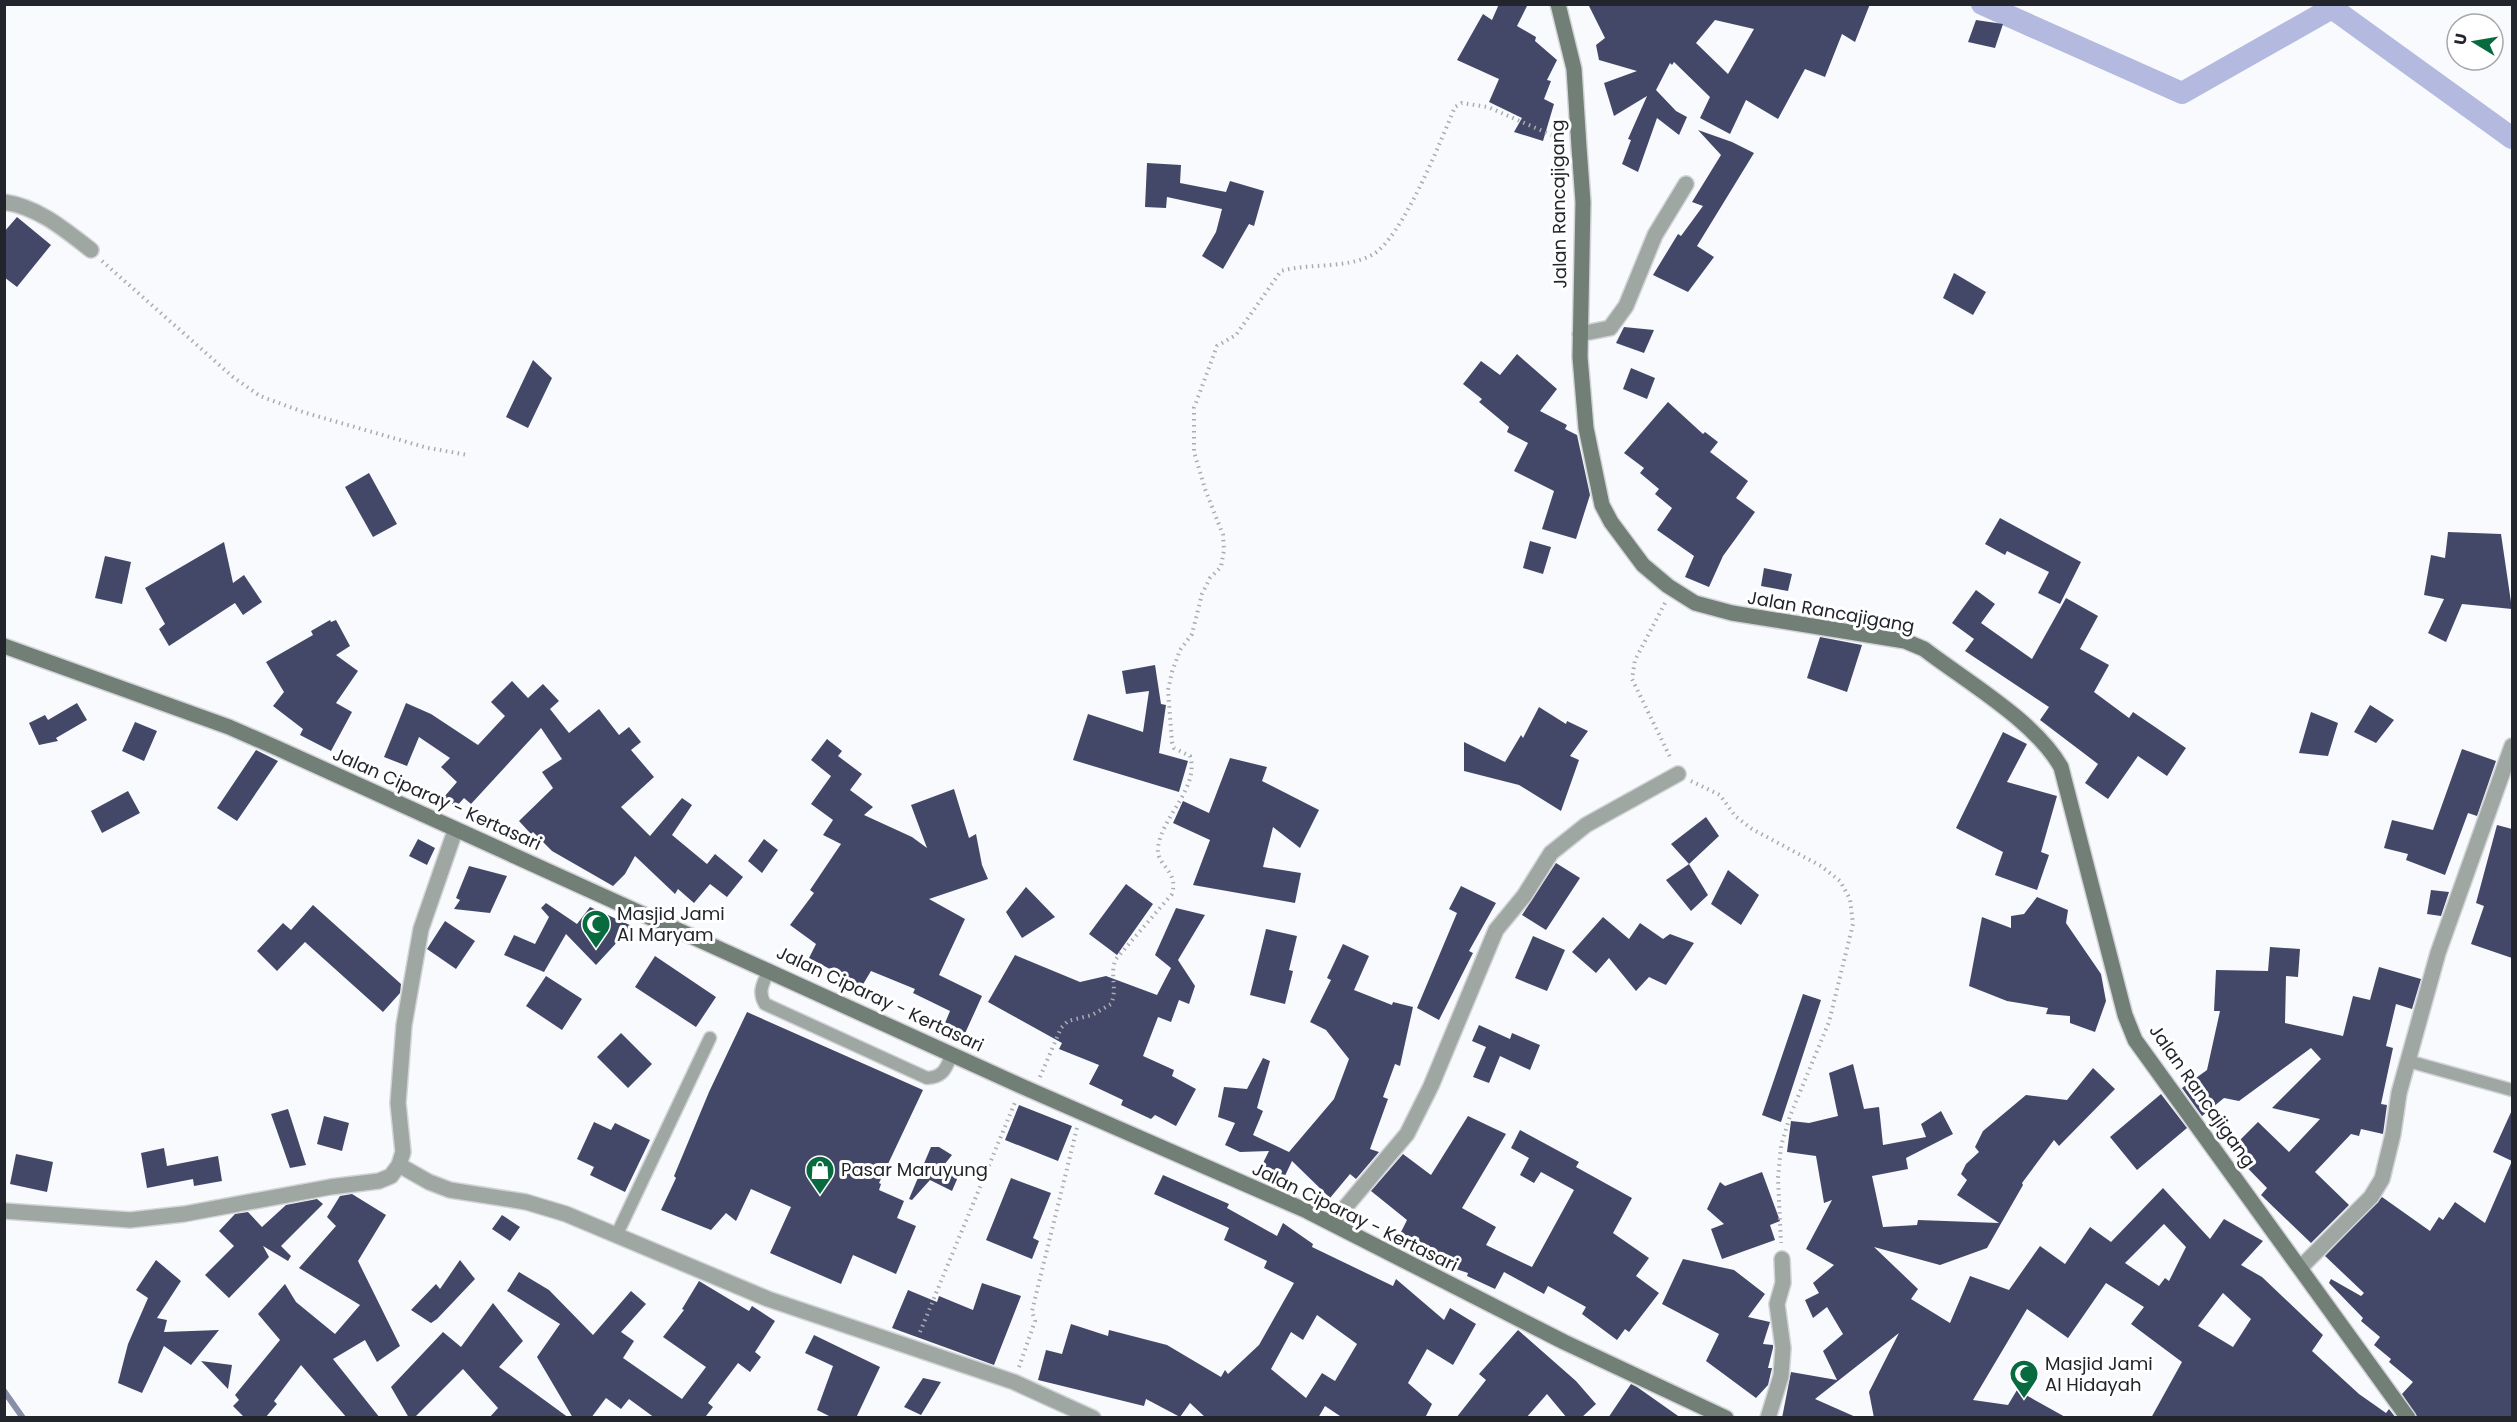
<svg xmlns="http://www.w3.org/2000/svg" width="2517" height="1422" font-family="Poppins,sans-serif">
<style>
.lines{fill:none;stroke-linecap:round;stroke-linejoin:round}
.stream{stroke:#888da9;stroke-width:6}
.canal{stroke:#b3b9df;stroke-width:22}
.building{fill:#444868;fill-rule:evenodd}
.lane-casing{stroke:#d2d4d8;stroke-width:15}
.street-casing{stroke:#d2d4d8;stroke-width:18}
.secondary-casing{stroke:#d2d4d8;stroke-width:18}
.path{stroke:#aaabb0;stroke-width:4;stroke-dasharray:1.5 4.5;stroke-linecap:butt}
.lane{stroke:#9ea7a1;stroke-width:12}
.street{stroke:#9ea7a1;stroke-width:15}
.secondary{stroke:#727f76;stroke-width:15}
.labels{text-anchor:middle;stroke-width:6;stroke-linejoin:round;paint-order:stroke}
.street-label{font-size:18px;fill:#23252c;stroke:#fff}
.poi-label{font-size:18px;fill:#23252c;stroke:#fff;text-anchor:start}
</style>
<rect width="100%" height="100%" fill="#f9fafe"/>
<g class="lines">
<path class="stream" d="M4,1391L23,1418"/>
<path class="canal" d="M1982,4L2182,93L2332,8L2512,138"/>
</g>
<path class="building" d="M1499,4H1528L1517,26L1536,37L1535,41L1557,60L1547,80L1551,81L1544,99L1554,104L1543,141L1514,132L1522,118L1489,102L1499,79L1457,60L1483,14L1492,20Z
M1588,4H1870L1855,42L1842,34L1825,77L1805,69L1778,119L1746,100L1730,134L1700,118L1710,97L1674,62L1672,65L1670,63L1656,90L1676,111L1687,117L1679,135L1657,118L1638,172L1622,164L1631,140L1628,139L1647,96L1614,116L1604,83L1637,71L1599,60L1596,45L1605,38ZM1715,20L1754,29L1728,74L1696,43Z
M1976,20L2003,24L1995,48L1968,42Z
M1698,130L1732,142L1754,153L1697,246L1714,257L1688,292L1653,275L1678,234L1681,236L1703,206L1692,202L1721,155Z
M1147,163L1181,165L1180,183L1226,192L1230,181L1264,191L1254,226L1249,224L1223,269L1202,256L1216,232L1222,209L1167,197L1166,208L1145,207Z
M17,217L51,245L17,287L4,277V232Z
M1954,273L1986,292L1973,315L1943,298Z
M1624,327L1654,330L1644,353L1616,343Z
M1517,354L1557,389L1540,411L1567,425L1565,429L1577,435L1590,495L1576,539L1542,529L1554,491L1514,471L1528,443L1507,432L1509,427L1479,402L1482,399L1463,384L1481,361L1500,375Z
M533,360L552,378L528,428L506,417Z
M1631,368L1655,378L1647,399L1623,389Z
M1668,402L1703,434L1705,432L1718,442L1710,452L1748,481L1736,498L1755,512L1723,556L1709,587L1685,577L1694,556L1657,530L1672,508L1655,494L1659,489L1640,473L1644,468L1624,453Z
M369,473L397,524L373,537L345,487Z
M2000,518L2081,562L2060,604L2038,593L2049,572L2007,551L2005,555L1985,544Z
M2448,532L2501,534L2512,609L2462,604L2446,642L2428,633L2444,599L2424,595L2431,555L2445,558Z
M1530,541L1551,547L1543,574L1523,568Z
M224,542L233,583L244,575L262,602L243,615L235,603L169,646L159,629L165,624L145,588Z
M105,556L131,562L122,604L95,598Z
M1764,568L1792,574L1788,591L1761,586Z
M1976,590L1995,604L1981,623L2032,659L2066,598L2098,616L2080,649L2109,665L2094,692L2129,718L2133,712L2186,748L2167,776L2138,756L2108,799L2085,783L2098,764L2040,720L2049,707L1965,651L1974,639L1952,623Z
M330,620L331,622L336,620L350,646L336,655L358,671L336,703L352,712L331,751L300,735L303,729L273,706L284,692L266,662L313,635L311,631Z
M1820,637L1862,645L1847,692L1807,678Z
M1155,665L1161,704L1166,705L1159,753L1188,761L1179,792L1073,760L1088,714L1143,732L1149,691L1126,694L1122,671Z
M512,681L528,698L543,684L559,701L550,709L569,733L599,709L619,735L629,727L641,742L631,750L654,777L621,807L650,836L682,798L692,805L672,835L707,864L715,854L743,877L727,897L710,884L694,903L678,889L675,894L635,856L625,874L613,886L552,851L533,832L531,834L519,821L553,788L542,772L562,759L541,728L471,804L464,798L456,807L444,797L457,782L441,767L450,758L419,737L407,766L384,757L406,703L431,714L478,745L505,716L491,702Z
M77,703L87,720L56,738L58,741L39,745L29,723L45,715L48,720Z
M2370,705L2394,720L2376,743L2354,732Z
M1539,707L1566,724L1567,721L1588,731L1570,756L1579,760L1561,811L1519,785L1464,771V742L1505,762L1521,735L1523,738Z
M2311,712L2338,723L2328,756L2299,753Z
M135,722L157,731L144,761L122,751Z
M2003,732L2027,744L2007,782L2057,796L2041,852L2049,855L2037,890L1995,875L2003,852L1956,828Z
M827,739L842,751L838,756L862,774L850,790L873,807L864,815L912,837L927,848L911,805L954,789L969,838L976,834L982,865L988,879L929,899L965,919L939,975L982,996L962,1040L943,1028L950,1011L913,993L915,989L871,971L862,986L809,958L816,944L790,925L814,893L810,890L841,844L823,835L833,820L811,804L831,776L811,760Z
M2462,749L2496,761L2477,816L2468,813L2445,875L2406,860L2408,854L2384,848L2392,820L2433,830Z
M256,750L278,761L237,821L217,808Z
M1230,758L1267,767L1262,781L1319,810L1300,848L1273,827L1263,867L1301,873L1295,903L1193,885L1210,840L1173,823L1183,801L1209,813Z
M128,791L140,813L102,833L91,811Z
M1706,817L1719,836L1689,864L1671,844Z
M2497,825L2512,829V958L2471,944L2484,906L2476,903Z
M418,839L435,848L427,865L409,856Z
M764,839L778,850L762,873L748,861Z
M1556,863L1580,878L1546,930L1522,915Z
M1689,864L1708,895L1691,911L1666,880Z
M469,866L507,876L490,913L454,909L460,900L456,898Z
M1728,870L1759,895L1741,925L1711,904Z
M1126,884L1153,904L1117,955L1089,934Z
M1461,886L1496,903L1469,951L1473,953L1439,1020L1417,1008L1457,913L1449,909Z
M1026,887L1055,917L1022,938L1006,912Z
M2431,890L2449,892L2441,916L2427,914Z
M2037,897L2068,910L2066,923L2101,974L2106,1001L2095,1032L2070,1023V1016L2046,1014L2048,1008L2007,1001L1969,986L1982,917L2011,928V916L2024,914Z
M546,903L577,924L590,907L632,926L596,965L566,934L544,972L504,955L514,935L535,944L549,917L541,908Z
M313,905L401,984L400,993L383,1012L305,942L277,971L257,951L283,923L291,930Z
M1176,908L1205,915L1178,960L1195,986L1189,1004L1179,1000L1171,1022L1158,1017L1143,1056L1174,1070L1172,1076L1196,1089L1176,1126L1155,1115L1151,1119L1121,1105L1123,1100L1089,1084L1099,1065L1059,1049L1062,1043L988,1002L1015,955L1080,982L1106,976L1157,995L1171,968L1155,955Z
M1603,917L1629,939L1640,923L1663,939L1670,934L1694,943L1666,985L1649,977L1636,991L1609,958L1596,973L1572,952Z
M445,921L475,941L456,969L427,949Z
M1266,929L1297,936L1289,970L1293,971L1285,1004L1250,995Z
M1533,936L1565,950L1547,991L1515,978Z
M1343,944L1369,956L1354,990L1392,1005L1393,1002L1413,1007L1400,1066L1395,1064L1383,1097L1388,1099L1370,1149L1379,1152L1356,1179L1350,1174L1330,1198L1292,1161L1283,1180L1260,1169L1269,1151L1240,1152L1225,1145L1235,1123L1218,1117L1224,1087L1247,1089L1263,1058L1270,1061L1257,1108L1263,1111L1253,1135L1289,1152L1334,1099L1349,1059L1326,1030L1310,1022L1331,980L1327,978Z
M2270,947L2300,949L2298,977L2286,976L2285,1023L2343,1036L2353,996L2370,1000L2379,967L2421,979L2412,1009L2396,1004L2386,1046L2393,1048L2381,1104L2387,1105L2383,1134L2361,1129L2359,1136L2351,1134L2315,1172L2349,1205L2311,1243L2261,1195L2267,1188L2230,1150L2258,1122L2289,1152L2320,1119L2272,1108L2321,1059L2311,1048L2239,1101L2224,1098L2202,1116L2182,1088L2207,1070L2220,1011H2214L2216,970L2268,971Z
M655,956L716,997L696,1027L635,987Z
M546,976L582,999L562,1030L526,1006Z
M1803,994L1821,1000L1781,1122L1762,1115Z
M747,1012L923,1090L879,1183L881,1184L879,1190L904,1201L897,1218L916,1226L896,1274L853,1255L841,1284L770,1253L791,1207L751,1189L736,1221L726,1213L711,1230L661,1210L676,1178L674,1176L709,1092Z
M1479,1025L1510,1039L1512,1033L1540,1045L1530,1070L1500,1056L1489,1083L1473,1077L1486,1047L1472,1041Z
M621,1033L652,1064L628,1088L597,1057Z
M1853,1064L1864,1109L1879,1107L1883,1145L1926,1137L1921,1124L1941,1111L1953,1134L1906,1158L1908,1169L1872,1176L1883,1227L1917,1225L1918,1220L1999,1223L1957,1195L1967,1180L1961,1174L1966,1164L1979,1152L1975,1147L1983,1131L2026,1095L2067,1100L2093,1068L2115,1089L2059,1146L2054,1140L2022,1183L2023,1185L1987,1248L1940,1265L1874,1247L1918,1289L1911,1299L1950,1323L1970,1276L2009,1290L2040,1246L2065,1264L2090,1227L2111,1242L2163,1188L2210,1239L2224,1219L2263,1241L2241,1265L2262,1277L2323,1335L2312,1351L2359,1394L2386,1413L2389,1409L2396,1418H2151L2182,1362L2131,1324L2144,1307L2106,1283L2068,1338L2027,1309L1973,1400L2008,1405L2017,1390L2067,1418H1874L1869,1392L1899,1333L1815,1399L1858,1418H1782L1791,1372L1837,1380L1823,1351L1843,1334L1827,1307L1813,1318L1805,1300L1819,1293L1813,1283L1834,1265L1806,1249L1832,1200L1824,1203L1816,1156L1787,1152L1791,1121L1809,1123L1838,1116L1829,1073ZM2164,1224L2186,1247L2169,1281L2165,1278L2159,1286L2125,1263ZM2223,1293L2251,1319L2233,1347L2198,1326Z
M2161,1094L2187,1128L2137,1170L2110,1137Z
M1019,1105L1072,1126L1058,1161L1005,1140Z
M288,1109L306,1165L290,1168L271,1114Z
M2512,1110V1418H2418L2402,1394L2413,1382L2389,1362L2391,1359L2374,1345L2380,1337L2361,1321L2363,1318L2329,1283L2331,1279L2361,1296L2364,1293L2325,1256L2382,1197L2430,1231L2439,1217L2443,1220L2455,1202L2485,1223L2512,1161L2493,1152Z
M324,1116L349,1123L342,1151L317,1144Z
M1468,1116L1506,1134L1462,1208L1496,1227L1486,1245L1532,1267L1574,1190L1541,1172L1534,1183L1520,1175L1529,1158L1511,1148L1520,1130L1579,1162L1576,1167L1632,1198L1613,1233L1649,1258L1636,1276L1659,1293L1629,1332L1625,1329L1617,1340L1582,1314L1586,1307L1548,1286L1544,1294L1504,1272L1495,1289L1467,1276L1468,1273L1441,1264L1401,1232L1407,1220L1371,1191L1403,1154L1431,1175Z
M594,1122L611,1130L615,1123L650,1140L625,1192L590,1175L594,1167L577,1159Z
M931,1147H939L952,1155L944,1165L961,1170L952,1191L930,1180L912,1200L909,1199Z
M164,1148L167,1166L218,1156L222,1181L194,1186L193,1179L147,1188L141,1153Z
M16,1154L53,1162L47,1192L10,1184Z
M1762,1172L1780,1221L1770,1225L1775,1240L1722,1259L1711,1229L1724,1224L1707,1209L1720,1182L1725,1186Z
M1163,1175L1229,1204L1227,1208L1277,1236L1283,1223L1313,1244L1312,1247L1393,1286L1396,1279L1444,1320L1450,1308L1476,1324L1453,1365L1427,1349L1408,1383L1432,1404L1425,1418H1343L1325,1406L1318,1418H1206L1190,1403L1180,1417L1146,1399L1144,1406L1038,1380L1046,1350L1062,1354L1071,1324L1108,1336L1109,1330L1167,1345L1221,1377L1225,1370L1228,1374L1259,1345L1294,1283L1264,1268L1267,1261L1224,1240L1229,1228L1154,1194ZM1317,1315L1357,1344L1335,1381L1322,1373L1306,1398L1271,1369L1291,1332L1303,1340Z
M1011,1178L1051,1193L1033,1238L1039,1241L1032,1259L986,1240Z
M352,1194L386,1215L358,1261L400,1346L377,1362L365,1340L333,1359L380,1418H347L301,1365L274,1401L277,1404L265,1418H245L233,1406L239,1400L235,1395L280,1340L258,1314L285,1284L296,1302L335,1334L360,1305L299,1268L336,1226L327,1217L340,1196Z
M317,1199L323,1204L281,1246L291,1256L288,1261L263,1246L269,1257L229,1298L205,1275L234,1246L219,1231L235,1214L248,1212L262,1227L286,1205Z
M502,1215L520,1227L510,1241L492,1229Z
M1683,1259L1734,1270L1765,1294L1748,1317L1770,1322L1763,1344L1773,1345V1348L1768,1368H1772L1768,1385L1756,1398L1706,1361L1719,1334L1662,1304Z
M156,1260L181,1281L157,1318L167,1320L164,1332L219,1330L191,1365L164,1346L142,1393L118,1383L128,1344L148,1298L136,1290Z
M460,1260L475,1279L437,1319L431,1323L411,1310L436,1284L440,1289Z
M519,1272L549,1290L593,1335L631,1291L646,1304L621,1332L634,1341L623,1358L682,1399L706,1367L663,1337L684,1310L682,1309L699,1281L749,1311L752,1306L775,1321L755,1352L761,1357L750,1372L738,1363L708,1403L713,1407L706,1416L708,1418H655L629,1399L621,1409L606,1398L591,1418H573L537,1357L560,1324L507,1291Z
M982,1283L1021,1296L994,1365L892,1328L908,1290L937,1302L939,1296L973,1310Z
M493,1303L523,1341L499,1367L569,1418H489L498,1408L463,1369L414,1418H409L391,1387L443,1332L461,1347Z
M1518,1330L1576,1381L1596,1404L1581,1418H1567L1547,1394L1526,1418H1456L1486,1380L1479,1374Z
M814,1335L880,1367L856,1418H833L817,1410L833,1366L805,1353Z
M201,1361L232,1365L228,1389Z
M923,1378L941,1382L921,1415L904,1407Z
M1631,1384L1637,1387L1681,1418H1608Z"/>
<g class="lines">
<g class="lane-casing">
<path id="lane" d="M769,970C764,982 757,991 765,1004L927,1078C944,1077 946,1068 952,1054
M2408,1061L2512,1090
M617,1234L710,1038"/>
</g>
<g class="street-casing">
<path id="street" d="M4,202C38,207 64,229 91,250
M1580,334L1610,328L1626,306L1655,235L1686,184
M399,1165L429,1182L450,1190L526,1202L566,1214L768,1299L1014,1382L1093,1418
M4,1211L130,1220L184,1214L330,1187L379,1181L391,1176L399,1165L403,1152L398,1103L404,1025L421,929L455,831
M1332,1223L1407,1134L1431,1086L1496,930L1524,896L1551,853L1586,825L1678,774
M2301,1267L2371,1197L2382,1179L2393,1134L2399,1093L2438,953L2512,746
M1768,1418L1781,1376L1783,1348L1777,1304L1783,1283L1782,1259"/>
</g>
<g class="secondary-casing">
<path id="secondary" d="M1558,4L1574,69L1579,147L1583,202L1580,357L1586,428L1602,505L1611,522L1643,565L1668,586L1695,603L1732,613L1905,641L1924,649C1967,682 2035,721 2061,767L2125,1015L2135,1040L2408,1418
M4,646L229,727L277,748L1021,1086L1307,1211L1564,1342L1726,1418"/>
</g>
<path class="path" d="M102,261L233,377L260,396L306,413L428,448L468,455
M1665,603L1635,660L1632,679L1671,759
M1691,781L1720,795L1735,816L1752,829L1821,866L1840,881L1850,899L1853,924L1829,1022L1790,1116L1781,1146L1778,1178L1781,1243
M1040,1077L1061,1028L1068,1021L1092,1015L1111,1004C1118,988 1109,974 1116,959L1172,894C1179,870 1156,866 1158,848C1161,817 1200,788 1190,756L1174,748L1172,742L1168,690L1172,672L1180,650L1192,634L1202,594L1210,578L1221,567L1224,550L1223,535L1205,489L1194,452V408L1217,346L1236,335L1281,271C1309,263 1346,269 1372,255C1402,239 1441,140 1455,107L1462,103L1488,107L1563,140
M920,1332L1016,1100
M1019,1367L1035,1321L1032,1311L1077,1128"/>
<use href="#lane" class="lane"/>
<use href="#street" class="street"/>
<use href="#secondary" class="secondary"/>
</g>
<defs>
<g id="mosque-pin" transform="scale(1.5)"><path d="M0 17L-7.5 6A9.5 9.5 0 1 1 7.5 6Z" fill="#086b40" stroke="#fff"/><path d="M3.5-4.9A6 6 0 1 0 3.5 4.9A5 5 0 1 1 3.5-4.9Z" fill="#fff"/></g>
<g id="shop-pin" transform="scale(1.5)"><path d="M0 17L-7.5 6A9.5 9.5 0 1 1 7.5 6Z" fill="#086b40" stroke="#fff"/><path d="M-5-2.5h2.3a2.7 3.5 0 0 1 5.4 0H5L5.5 6h-11ZM-1.5-2.5h3a1.5 2.3 0 0 0-3 0Z" fill="#fff"/></g>
</defs>
<g fill-rule="evenodd">
<use href="#mosque-pin" x="596" y="924"/>
<use href="#shop-pin" x="820" y="1170"/>
<use href="#mosque-pin" x="2024" y="1374"/>
</g>
<g class="labels">
<g class="street-label">
<text transform="translate(1559 204) rotate(-91)" y="6">Jalan Rancajigang</text>
<text transform="translate(1831 612) rotate(10)" y="6">Jalan Rancajigang</text>
<text transform="translate(437 799) rotate(24)" y="6">Jalan Ciparay - Kertasari</text>
<text transform="translate(880 999) rotate(25)" y="6">Jalan Ciparay - Kertasari</text>
<text transform="translate(2202 1096) rotate(55)" y="6">Jalan Rancajigang</text>
<text transform="translate(1355 1217) rotate(26)" y="6">Jalan Ciparay - Kertasari</text>
</g>
<g class="poi-label">
<text x="617" y="920">Masjid Jami<tspan x="617" dy="21">Al Maryam</tspan></text>
<text x="841" y="1176">Pasar Maruyung</text>
<text x="2045" y="1370">Masjid Jami<tspan x="2045" dy="21">Al Hidayah</tspan></text>
</g>
</g>
<rect width="2517" height="1422" fill="none" stroke="#23252c" stroke-width="12"/>
<g transform="translate(2475 42) rotate(281)"><circle r="28" fill="#ffffff" stroke="#a7a8ab" stroke-width="1.5"/>
<path d="M0-4.5L10 22L0 15L-10 22Z" fill="#086b40"/>
<text y="-9" font-size="16" font-weight="bold" text-anchor="middle" fill="#23252c">U</text>
</g>
</svg>
